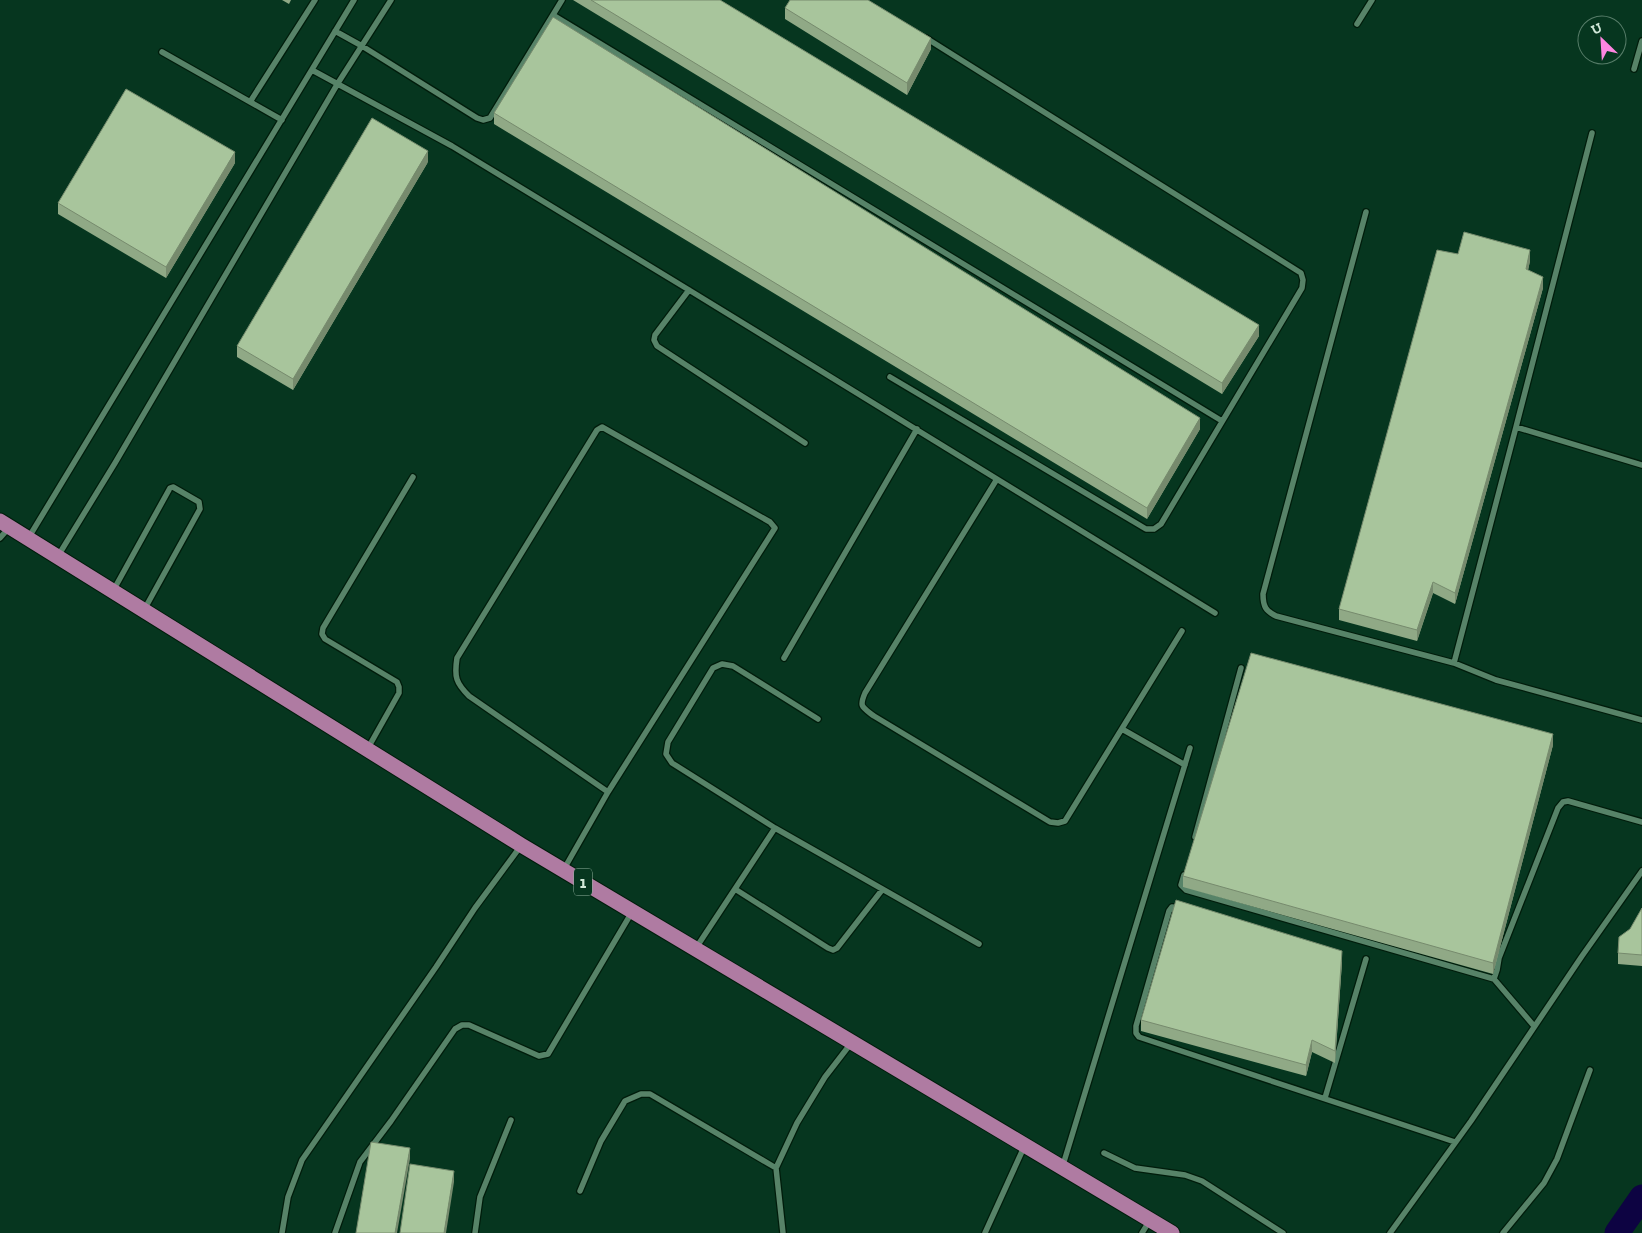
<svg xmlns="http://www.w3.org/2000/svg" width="1642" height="1233" font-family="'Zilla Slab',serif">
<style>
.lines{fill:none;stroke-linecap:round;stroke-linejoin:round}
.river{stroke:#0d0342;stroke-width:25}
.service-casing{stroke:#001c0b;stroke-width:8}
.trunk-casing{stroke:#001c0b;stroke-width:17}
.service{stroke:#578368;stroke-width:5.5}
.trunk{stroke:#af7ba2;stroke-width:15}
.wall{fill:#90a986}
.shaded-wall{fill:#768a6d}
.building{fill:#a8c59c;stroke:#768a6d}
.labels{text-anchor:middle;stroke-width:5;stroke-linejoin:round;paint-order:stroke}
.shield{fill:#06361f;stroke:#93b3a0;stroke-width:1}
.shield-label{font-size:16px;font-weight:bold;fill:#d0e8d8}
</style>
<rect width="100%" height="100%" fill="#06361f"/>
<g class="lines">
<path class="river" d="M1617,1233L1642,1197"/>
<g class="service-casing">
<path id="service" d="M553,15L1222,421
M1357,24L1372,0
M335,31L362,46L477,118L483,120L490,118L562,0
M162,52L282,120
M1634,69L1642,41
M312,70L452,146L689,290L1215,613
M250,102L315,0
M1592,133L1516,427L1642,465
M1366,212L1263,594C1263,607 1266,611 1276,616L1454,663L1496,680L1642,720
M689,290L655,335L654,340L657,346L805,443
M890,377L1146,529H1154L1161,524L1302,288L1303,280L1301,273L926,38
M997,479L865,693C859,707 862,707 874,716L1050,822L1058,823L1065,821L1182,631
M29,537L354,0
M0,538L8,529
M58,556L115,463L338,83L391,0
M113,591L170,488L173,487L199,502L200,509L144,610
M784,658L917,429
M1454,663L1516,427
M1122,729L1185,765
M368,748L399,693V687L397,682L325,639L322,634L323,628L413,477
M775,828L672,763L666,754L668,742L713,668L722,664L733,666L818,719
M1195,837L1241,668
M564,869L608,792L775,528L770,522L602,427L597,430L457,658C454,677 456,683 469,696L608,792
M1184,875L1181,885L1186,890L1494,979
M735,889L828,948L833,950L837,948L882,890
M1181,908L1172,907L1169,911L1136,1026V1033L1139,1037L1455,1142
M696,948L775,828L979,944
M1534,1026L1494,979L1497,970L1499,958L1558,808L1563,802L1568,801L1642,822
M1325,1098L1366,959
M1104,1153L1135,1168L1185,1175L1202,1181L1283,1233
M1063,1165L1190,748
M580,1191L601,1141L625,1101L641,1094H650L776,1168
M282,1233L288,1197L302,1160L436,967L475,908L520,847
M335,1233L360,1162L391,1121L455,1029L462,1025H469L539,1056L548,1054L632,912
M475,1233L480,1197L511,1120
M783,1233L776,1168L797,1123L825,1077L852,1042
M985,1233L1024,1147
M1142,1233L1150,1220
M1390,1233L1471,1121L1582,956L1642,871
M1503,1233L1544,1183L1557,1159L1590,1070"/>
</g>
<g class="trunk-casing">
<path id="trunk" d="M0,521L521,845L1172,1233"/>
</g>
<use href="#service" class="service"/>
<use href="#trunk" class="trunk"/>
</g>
<path class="wall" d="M282,0H291L289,4Z
M573,0H720L1259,336L1222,394Z
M785,8L931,49L907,95L785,19Z
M494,113L1200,429L1147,519L494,124Z
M428,162L293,390L237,357V346Z
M235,163L166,278L58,214V203Z
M1458,254L1530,261L1528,270L1543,288L1455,604L1433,593L1417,641L1339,620V609Z
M1553,745L1493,974L1183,887V876Z
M1642,908V966L1618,964V953Z
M1342,962L1335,1063L1312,1052L1306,1076L1141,1031V1020Z"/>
<path class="shaded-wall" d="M931,38V49L907,95V83Z
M428,151V162L293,390V379Z
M235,152V163L166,278V267Z
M1530,250V261L1526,280V269Z
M1543,277V288L1455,604V593Z
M1259,325V336L1222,394V383Z
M1200,418V429L1147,519V508Z
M1433,582V593L1417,641V630Z
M1553,734V745L1493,974V963Z
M1342,951V962L1335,1063V1051Z
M1312,1040V1052L1306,1076V1065Z
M410,1148V1159L397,1233H395Z
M454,1171V1182L446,1233H444Z"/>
<path class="building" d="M591,0H720L1259,325L1222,383Z
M790,0H868L931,38L907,83L785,8Z
M553,17L1200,418L1147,508L494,113Z
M126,89L235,152L166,267L58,203Z
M372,118L428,151L293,379L237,346Z
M1464,232L1530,250L1526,269L1543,277L1455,593L1433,582L1417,630L1339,609L1437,250L1458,254Z
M1251,653L1553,734L1493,963L1183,876Z
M1176,900L1342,951L1335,1051L1312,1040L1306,1065L1141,1020Z
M1642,908V955L1618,953L1619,937L1630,929Z
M371,1142L410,1148L395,1233H356Z
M410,1164L454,1171L444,1233H400Z"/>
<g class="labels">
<rect class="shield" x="574" y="868.5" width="18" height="27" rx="4"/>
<g class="shield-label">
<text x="583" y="888">1</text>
</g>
</g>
<g transform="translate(1602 40) rotate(335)"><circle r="24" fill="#06361f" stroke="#577d69"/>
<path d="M0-4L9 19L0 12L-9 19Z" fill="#fe86e1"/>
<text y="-8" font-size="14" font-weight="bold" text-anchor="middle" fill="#d0e8d8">U</text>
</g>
</svg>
